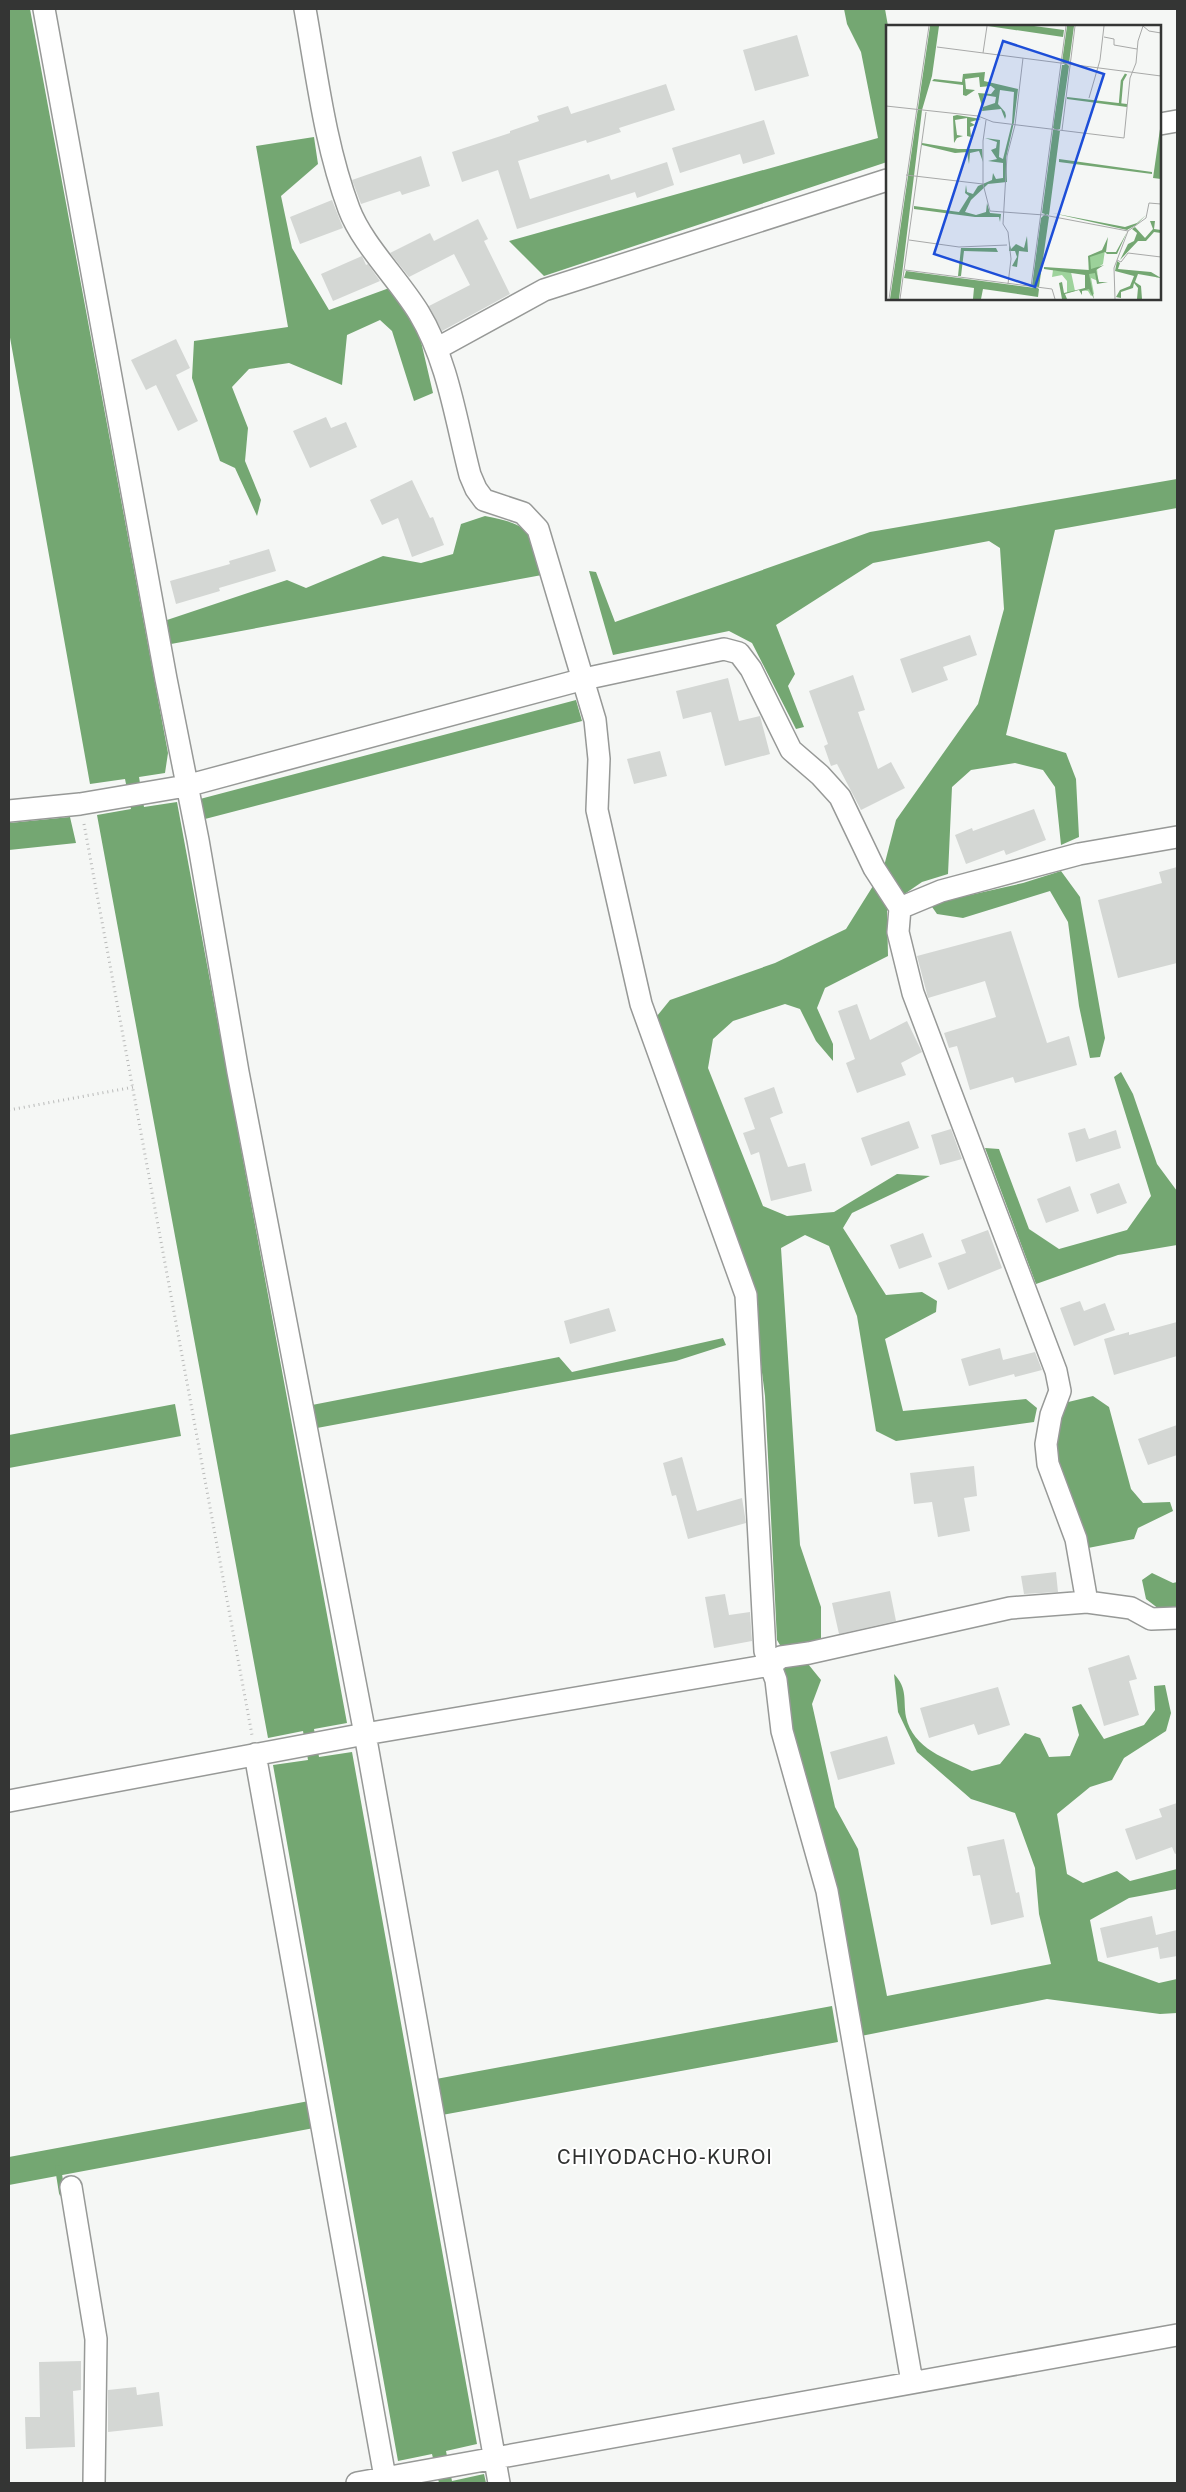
<svg xmlns="http://www.w3.org/2000/svg" width="1186" height="2492" font-family="'Public Sans',sans-serif">
<style>
.water{fill:#74a772}
.lines{fill:none;stroke-linecap:round;stroke-linejoin:round}
.stream{stroke:#74a772;stroke-width:6}
.building{fill:#d4d7d4}
.minor-casing{stroke:#979997;stroke-width:24}
.path{stroke:#b9bab9;stroke-width:3;stroke-dasharray:1 4;stroke-linecap:butt}
.minor{stroke:#fff;stroke-width:21}
.labels{text-anchor:middle;stroke-width:4;stroke-linejoin:round;paint-order:stroke}
.quarter-label{font-size:20px;letter-spacing:1px;fill:#2f312f;stroke:#fff}
.inset-river{fill:none;stroke:#74a772;stroke-width:2.5}
.inset-road{fill:none;stroke:#a8a9a8;stroke-width:1}
.view{fill:#1d4ed8;fill-opacity:0.15;stroke:#1d4ed8;stroke-width:2.5}
.inset-edge{fill:none;stroke:#343534;stroke-width:2.5}
</style>
<rect width="100%" height="100%" fill="#f5f7f5"/>
<path class="water" d="M9,9H30L168,753L165,773L139,777L144,807L177,802L347,1723L314,1729L319,1757L352,1752L477,2444L446,2451L452,2481L484,2474L486,2483H439L432,2454L398,2461L273,1765L308,1760L303,1731L268,1738L97,815L131,809L125,779L90,784L9,332Z
M844,9H885L888,26L887,162L544,276L509,241L878,138L861,52L847,24Z
M314,137L318,164L281,196L292,248L329,310L392,287L416,320L433,393L414,401L392,331L380,320L347,335L342,385L289,363L249,369L232,387L248,428L245,461L261,500L257,516L235,468L220,461L192,378L194,341L288,327L256,146Z
M1177,479V508L1055,530L1006,735L1066,753L1076,779L1079,837L1061,845L1055,787L1043,770L1015,763L971,770L952,787L948,874L922,882L906,893L894,895L887,911L888,956L825,988L817,1008L833,1044V1061L816,1041L800,1009L785,1004L733,1021L713,1039L708,1068L763,1206L787,1216L834,1212L897,1174L930,1176L852,1213L843,1228L886,1295L922,1292L937,1301L936,1312L885,1339L903,1411L1026,1399L1037,1408L1034,1422L896,1441L876,1431L857,1316L829,1246L805,1235L781,1248L800,1545L821,1607V1643L804,1659L821,1680L812,1704L835,1807L858,1849L887,1996L1051,1964L1039,1914L1035,1868L1015,1813L971,1799L917,1752L898,1712L894,1674C908,1689 903,1699 906,1717C913,1749 947,1759 972,1771L1000,1764L1025,1733L1040,1738L1049,1757L1070,1756L1079,1735L1072,1707L1081,1704L1104,1739L1144,1725L1155,1710L1154,1686L1165,1685L1171,1713L1166,1731L1124,1758L1112,1780L1090,1787L1057,1814L1067,1874L1083,1883L1117,1871L1130,1881L1177,1869V1889L1129,1898L1090,1920L1098,1961L1159,1983L1177,1979V2013L1160,2014L1047,1999L861,2036L791,1732L781,1672L783,1650L777,1640L765,1396L749,1271L657,1016L670,1000L775,963L846,929L883,870L896,820L978,704L1004,609L1000,548L989,541L873,563L776,625L795,674L788,686L804,727L796,729L752,643L729,631L613,655L589,571L596,572L615,622L870,532Z
M485,516C532,525 531,531 542,575L171,644L167,620L287,580L306,588L383,556L421,563L453,554L461,524Z
M576,700L582,721L205,819L200,799Z
M70,817L76,843L9,850V823Z
M1061,871L1080,897L1105,1038L1100,1057L1090,1058L1079,1006L1068,922L1050,891L963,918L937,914L930,904L1023,883Z
M1121,1072L1133,1094L1157,1164L1177,1191V1245L1118,1255L1036,1284L985,1148L999,1149L1029,1229L1059,1249L1127,1230L1151,1196L1114,1077Z
M723,1338L726,1345L676,1361L317,1428L312,1405L559,1357L572,1372Z
M1093,1396L1109,1407L1131,1489L1143,1503L1170,1502L1173,1511L1138,1528L1134,1539L1088,1548L1055,1462L1060,1404Z
M175,1404L181,1436L9,1468V1435Z
M1152,1573L1173,1583L1177,1582V1606L1159,1609L1146,1599L1142,1580Z
M832,2006L838,2042L442,2115L436,2079Z
M309,2101L314,2128L9,2185V2157Z"/>
<g class="lines">
<path class="stream" d="M58,2168L62,2193"/>
</g>
<path class="building" d="M797,35L809,76L755,91L743,50Z
M666,84L675,110L619,128L621,132L587,143L586,140L518,161L530,199L609,174L611,180L667,162L674,185L637,198L635,192L517,229L498,170L462,182L452,152L510,133V131L539,121L537,116L568,106L571,114Z
M764,120L775,154L743,164L740,154L680,173L672,148Z
M421,156L430,186L402,195L400,191L361,204L352,180Z
M332,200L343,228L300,244L290,217Z
M478,219L488,239L484,241L510,294L442,331L429,306L470,285L454,254L409,277L390,253L430,233L434,241Z
M362,256L366,265L368,264L380,281L333,301L321,274Z
M176,339L190,368L176,375L198,421L178,431L156,385L146,390L131,360Z
M326,417L331,428L346,422L357,447L310,468L293,431Z
M412,480L430,518L433,517L444,545L412,557L398,518L382,525L370,500Z
M269,549L276,571L219,588L220,591L176,604L170,581L230,564L229,561Z
M970,635L977,655L943,667L948,680L912,693L900,659Z
M853,675L865,710L858,712L878,769L891,762L905,788L861,810L837,764L831,766L824,746L828,744L809,691Z
M728,678L739,721L760,716L770,754L725,766L711,712L683,719L676,691Z
M660,751L667,776L634,784L627,759Z
M1034,809L1046,840L1006,855L1004,850L966,864L955,835L972,828L973,831Z
M1177,867V963L1118,978L1098,900L1162,883L1159,872Z
M1011,931L1047,1043L1069,1036L1077,1065L1015,1083L1013,1077L970,1090L957,1046L949,1048L944,1033L996,1017L985,981L928,998L917,956Z
M857,1004L870,1040L907,1021L922,1052L901,1063L906,1075L857,1093L846,1063L855,1059L838,1011Z
M774,1087L783,1113L770,1118L788,1167L805,1163L812,1191L771,1201L759,1152L751,1155L743,1133L755,1129L744,1098Z
M909,1121L919,1148L871,1166L861,1138Z
M1085,1128L1089,1139L1116,1130L1121,1148L1076,1162L1068,1133Z
M951,1129L962,1159L940,1165L931,1135Z
M1119,1183L1127,1203L1097,1214L1090,1194Z
M1070,1186L1079,1211L1046,1223L1037,1199Z
M988,1230L1002,1268L948,1290L938,1263L966,1253L961,1240Z
M923,1233L932,1257L899,1269L890,1245Z
M1080,1301L1084,1311L1105,1303L1115,1330L1074,1346L1060,1308Z
M609,1308L616,1331L570,1344L564,1321Z
M1177,1322V1356L1114,1375L1104,1339L1129,1332V1335Z
M1000,1348L1003,1360L1035,1352L1042,1370L1015,1377L1014,1374L969,1386L961,1359Z
M1177,1425V1455L1148,1465L1138,1439Z
M682,1457L697,1511L742,1498L746,1523L688,1539L676,1495L672,1496L663,1463Z
M974,1466L977,1496L964,1498L970,1531L938,1537L932,1502L914,1504L910,1473Z
M1056,1572L1058,1592L1024,1594L1021,1576Z
M890,1591L896,1621L839,1634L832,1603Z
M725,1594L729,1615L750,1612L752,1641L714,1648L705,1597Z
M1129,1655L1137,1679L1129,1681L1139,1715L1104,1726L1088,1668Z
M998,1687L1010,1725L978,1735L974,1724L929,1738L920,1708Z
M887,1736L895,1764L838,1780L830,1752Z
M1177,1803V1853L1175,1854L1172,1847L1136,1860L1125,1829L1162,1817L1159,1809Z
M1004,1839L1016,1893L1019,1892L1024,1917L991,1925L980,1875L973,1876L967,1847Z
M1152,1916L1156,1935L1177,1930V1956L1160,1959L1158,1947L1107,1958L1100,1928Z
M81,2361V2390L73,2391L75,2447L26,2449L25,2417H40L39,2362Z
M136,2387L137,2395L159,2392L163,2426L108,2432V2390Z"/>
<g class="lines">
<g class="minor-casing">
<path id="minor" d="M44,9L166,679L198,840L238,1072L365,1734L499,2483
M305,9C317,76 325,145 349,209C362,244 399,280 419,313C448,361 456,421 470,475L476,489L484,500L523,513L538,529L595,720L599,759L597,810L641,1004L746,1295L765,1651L776,1680L782,1731L827,1891L912,2382
M1160,124L1177,121
M438,348L544,290L887,180
M9,811L80,804L186,786L584,679L724,649L739,653L751,669L791,750L820,775L840,797L874,868L900,908L898,932L913,993L1056,1371L1060,1391L1051,1415L1046,1444L1048,1464L1076,1539L1087,1602
M900,908L941,891L1079,854L1177,837
M255,1754L386,2483
M9,1801L365,1734L771,1665L781,1657L809,1653L1010,1608L1087,1602L1131,1608L1151,1619L1177,1618
M71,2187L96,2339L94,2483
M357,2483L1177,2335"/>
</g>
<path class="path" d="M84,824L252,1735
M9,1110L134,1087"/>
<use href="#minor" class="minor"/>
</g>
<g class="labels">
<g class="quarter-label">
<text x="665" y="2164">CHIYODACHO-KUROI</text>
</g>
</g>
<g transform="translate(886 25)">
<rect width="275" height="275" fill="#f5f7f5"/>
<path d="M167,245L185,247L189,266L181,268V256L176,250L166,252Z" fill="#9ed39c"/>
<path d="M219,225L217,239L211,243L212,256L205,253L208,269L205,271L202,266L195,265L202,262L203,231Z" fill="#9cd19a"/>
<path d="M44,1H53L46,51L36,85L13,274H4ZM102,1H148L178,5L177,12ZM181,1H188L183,38H180L183,41L174,104L171,105L174,106L163,190L160,189L163,192L153,262H150L153,264L152,272L97,264L95,274H87L88,263L18,253L20,246L149,263L146,261L155,193L159,189L156,188L167,105H170L167,103L176,40H179L176,37ZM99,47L98,56L132,64L128,97L120,133L121,157L102,159L85,175L79,187L90,190L100,187L101,178L104,188L115,189L114,197L113,192H89L28,184V181L73,187L83,171L79,168L80,160L81,167L87,169L92,161L106,155L107,148L110,154L117,153V138L102,136L111,134L105,125L110,123L111,117L99,113L114,115L113,132L117,134L126,98L128,67L114,65L112,79L119,87L120,91L119,94L115,84L96,86L97,82L109,78L110,72L98,70L96,81L92,68L105,69L109,64L105,61L94,62L93,52L79,54L80,64L89,65L80,71L77,70V60L46,56L48,54L76,57L77,49ZM181,72L241,79V82L181,74ZM71,90L95,94L84,97L89,100L84,102L85,112L81,111V93L69,95L71,110L77,111L71,113L68,118L67,91ZM275,97V154L267,153ZM36,118L72,124H96L97,137L93,126L84,128L83,139L81,127L69,128L36,120ZM173,134L266,147V149L173,137ZM166,188L239,202L251,198L260,190L250,200L241,205ZM264,196H269L268,204L275,205V208L268,207L260,216H252L234,235L242,219L248,216L251,208L246,204L249,202L259,213L267,204ZM241,207L231,229H221L219,227L204,232L205,244L218,240L210,245L213,257H222L211,259L209,248L203,249L208,274L203,264L196,266V270L193,265L179,269L181,274H176L173,258L176,257L178,268L199,263V250L158,244V242L203,245L202,231L216,225L222,212L220,227H230ZM141,211L142,227L133,226L131,242L126,241L131,232L129,226H123V216L125,224L130,219L138,223ZM75,223H110L112,227L78,226L75,251H72ZM231,236L234,238L232,244L265,247L275,253L252,249L249,257L255,261L256,274H251L252,263L248,258L247,263L235,267V273L230,272L234,265L244,261L248,251L229,246Z" fill="#74a772"/>
<path class="inset-river" d="M234,79L236,56L240,49"/>
<path class="inset-road" d="M257,1L263,6L275,8M218,12L228,14V20L251,24M51,22L275,51M97,28L101,1M203,73L214,35L218,1M0,81L92,91L107,97L238,113L244,53L250,38L252,16L257,1M100,95L97,116V159L104,186L158,190L242,206M176,105L189,1M20,150L97,159M23,215L73,222L121,220M231,235L235,237L242,228L275,232M19,245L166,264L169,274M122,259L125,234L122,207L117,199L121,131L129,100L137,33M145,262L180,1M3,274L43,1M14,274L40,87M229,274L228,243L242,206L260,193L263,178L275,179"/>
<path class="view" d="M117,16L218,49L149,262L48,229Z"/>
<rect width="275" height="275" class="inset-edge"/>
</g>
<rect width="1186" height="2492" fill="none" stroke="#343534" stroke-width="20"/>
</svg>
